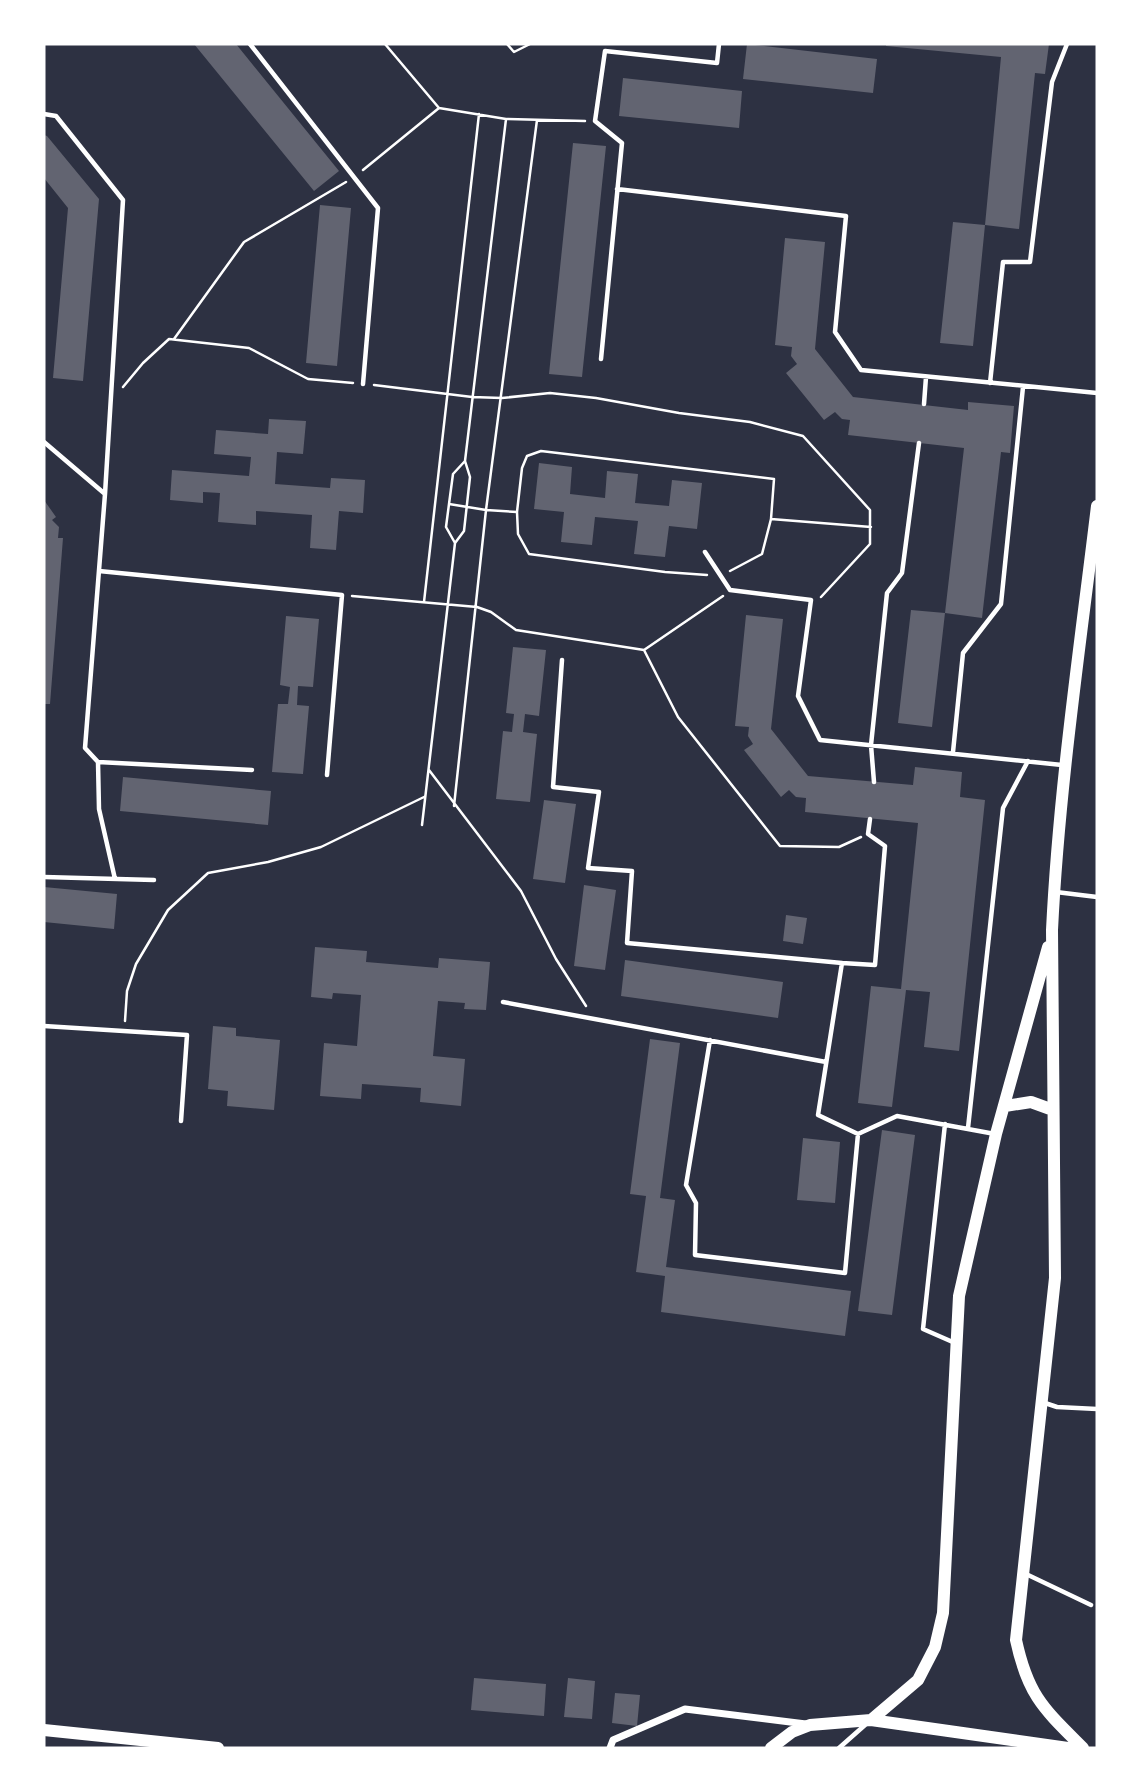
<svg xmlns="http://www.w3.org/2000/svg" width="1141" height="1792" font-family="Roboto,sans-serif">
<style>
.building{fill:#626471}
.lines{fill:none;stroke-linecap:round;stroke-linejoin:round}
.path{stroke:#fff;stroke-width:2.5}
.service{stroke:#fff;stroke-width:4.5}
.minor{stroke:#fff;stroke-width:7}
.tertiary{stroke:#fff;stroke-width:12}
</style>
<rect width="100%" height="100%" fill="#2d3142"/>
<path class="building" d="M194,44H236L339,171L314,191Z
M747,44L877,59L873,93L743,79Z
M886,44H1049L1045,74L1035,73L1019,229L985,225L1001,57L886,46Z
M623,78L742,91L739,128L619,116Z
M44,135L47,136L99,199L83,381L53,378L68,208L44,178Z
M573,143L606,146L582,377L549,374Z
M320,205L351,208L337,366L306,363Z
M953,222L985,225L973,346L940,343Z
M785,238L825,242L815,349L853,397L968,410V402L1014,406L1010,453L1001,452L982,618L945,613L932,727L898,723L911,610L945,613L964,448L848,435L850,420L842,419L835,412L824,420L786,373L797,364L791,356L792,347L775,345Z
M269,419L306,421L303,454L277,452L275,484L330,488L331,478L365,480L363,513L339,511L336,550L310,548L312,515L256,511V525L218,522L220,493L203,492V503L170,500L172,470L249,476L251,457L214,454L216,430L268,434Z
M539,463L572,467L570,494L605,498L607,471L638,474L635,503L669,506L672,480L702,483L697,529L669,526L665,557L634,554L638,521L595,517L592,545L561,542L564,512L534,509Z
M44,500L56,517L52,520L59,527L58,538H63L50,704H44Z
M746,615L783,619L771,729L808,776L913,785L915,767L962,772L960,797L985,800L959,1051L924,1047L930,992L906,990L892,1107L858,1103L871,986L901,989L918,823L805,812L806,798L796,797L789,790L781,797L744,750L753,744L748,736L749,727L735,726Z
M286,616L319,619L313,687L298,686L297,705L309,706L303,774L272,772L278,704H288L290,687L280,685Z
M513,647L546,650L539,716L525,714L523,732L537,734L530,802L496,799L503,731L512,732L514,714L506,713Z
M123,777L271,791L268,825L120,811Z
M544,800L576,804L565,883L533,879Z
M584,885L616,890L605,970L574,966Z
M44,887L117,894L114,929L44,922Z
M786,915L807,918L803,944L783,941Z
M315,947L367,951L366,962L438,968L439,958L490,962L486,1010L464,1009L465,1003L438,1001L433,1056L465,1059L461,1106L420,1102L421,1088L362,1084L361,1099L320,1096L324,1043L357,1046L361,995L333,993L332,999L311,997Z
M625,960L783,982L778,1018L621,996Z
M213,1026L236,1028V1036L280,1040L274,1110L227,1106L228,1091L208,1089Z
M650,1039L680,1043L660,1198L675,1200L666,1267L851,1291L845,1336L661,1312L665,1276L636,1272L646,1196L630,1194Z
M882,1130L915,1135L892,1315L858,1311Z
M803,1138L840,1142L835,1203L797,1200Z
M474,1678L546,1684L544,1716L471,1710Z
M568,1678L595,1681L592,1719L564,1717Z
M615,1693L640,1695L637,1726L612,1723Z"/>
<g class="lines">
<path class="path" d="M385,44L439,108L506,119L585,121
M507,44L514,52L530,44
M363,170L439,108
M174,339L244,242L346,182
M374,385L472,397L502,398L550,393L596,398L679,413L750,422L803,436L870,510V544L821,597
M123,387L143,363L169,339L249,348L308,379L353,383
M449,504L486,510L517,512L522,468L527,456L541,451L774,479L771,519L762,554L730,571
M517,512L518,534L529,554L665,572L707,575
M771,519L871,527
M455,543L464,531L470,477L465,461
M352,596L477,607L491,612L516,630L644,650L723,596
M424,602L479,114
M644,650L678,717L780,846L839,847L861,837
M429,770L521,891L556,959L586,1006
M454,806L486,510L537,120
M422,825L455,543L446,527L449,504L453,474L465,461L506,119
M125,1021L127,991L136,964L168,910L208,873L268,862L321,847L424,797"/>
<path class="service" d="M250,44L378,208L363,384
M44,114L56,116L123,200L105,494
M617,189L846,216L835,332L861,370L1097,393
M601,359L622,143L595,121L605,51L717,63L719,44
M990,383L1003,262H1030L1052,82L1067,44
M924,404L926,377
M44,442L105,494L85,748L98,762L252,770
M705,552L730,590L811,600L798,696L820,740L1062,765
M99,571L342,595L327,775
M562,660L553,787L599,792L588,868L632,871L627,943L842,963
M953,752L963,653L1001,604L1023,387
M98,762L99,809L115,879
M874,782L871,745L887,593L902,573L919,443
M870,819L868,834L885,846L875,965L842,963L818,1115L858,1134L897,1116L995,1134
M44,877L154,880
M1056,892L1097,897
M503,1002L826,1062
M44,1026L187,1035L181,1121
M710,1040L686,1185L696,1203L695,1255L845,1273L858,1134
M945,1124L923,1329L955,1343
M968,1128L1003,808L1028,761
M1045,1403L1057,1407L1097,1409
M1026,1574L1091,1605
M839,1748L865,1725"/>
<path class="minor" d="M610,1748L613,1740L685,1709L806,1724"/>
<path class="tertiary" d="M1005,1106L1031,1102L1053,1110
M871,1720L918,1680L935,1647L943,1613L959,1296L996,1134L1048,947
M44,1730L218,1748
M771,1748L792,1732L810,1725L871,1720L1068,1748
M1083,1748C1044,1709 1028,1696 1016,1640L1055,1278L1052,930C1059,788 1080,647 1097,506"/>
</g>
<rect width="1141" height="1792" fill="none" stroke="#ffffff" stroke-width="91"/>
</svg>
